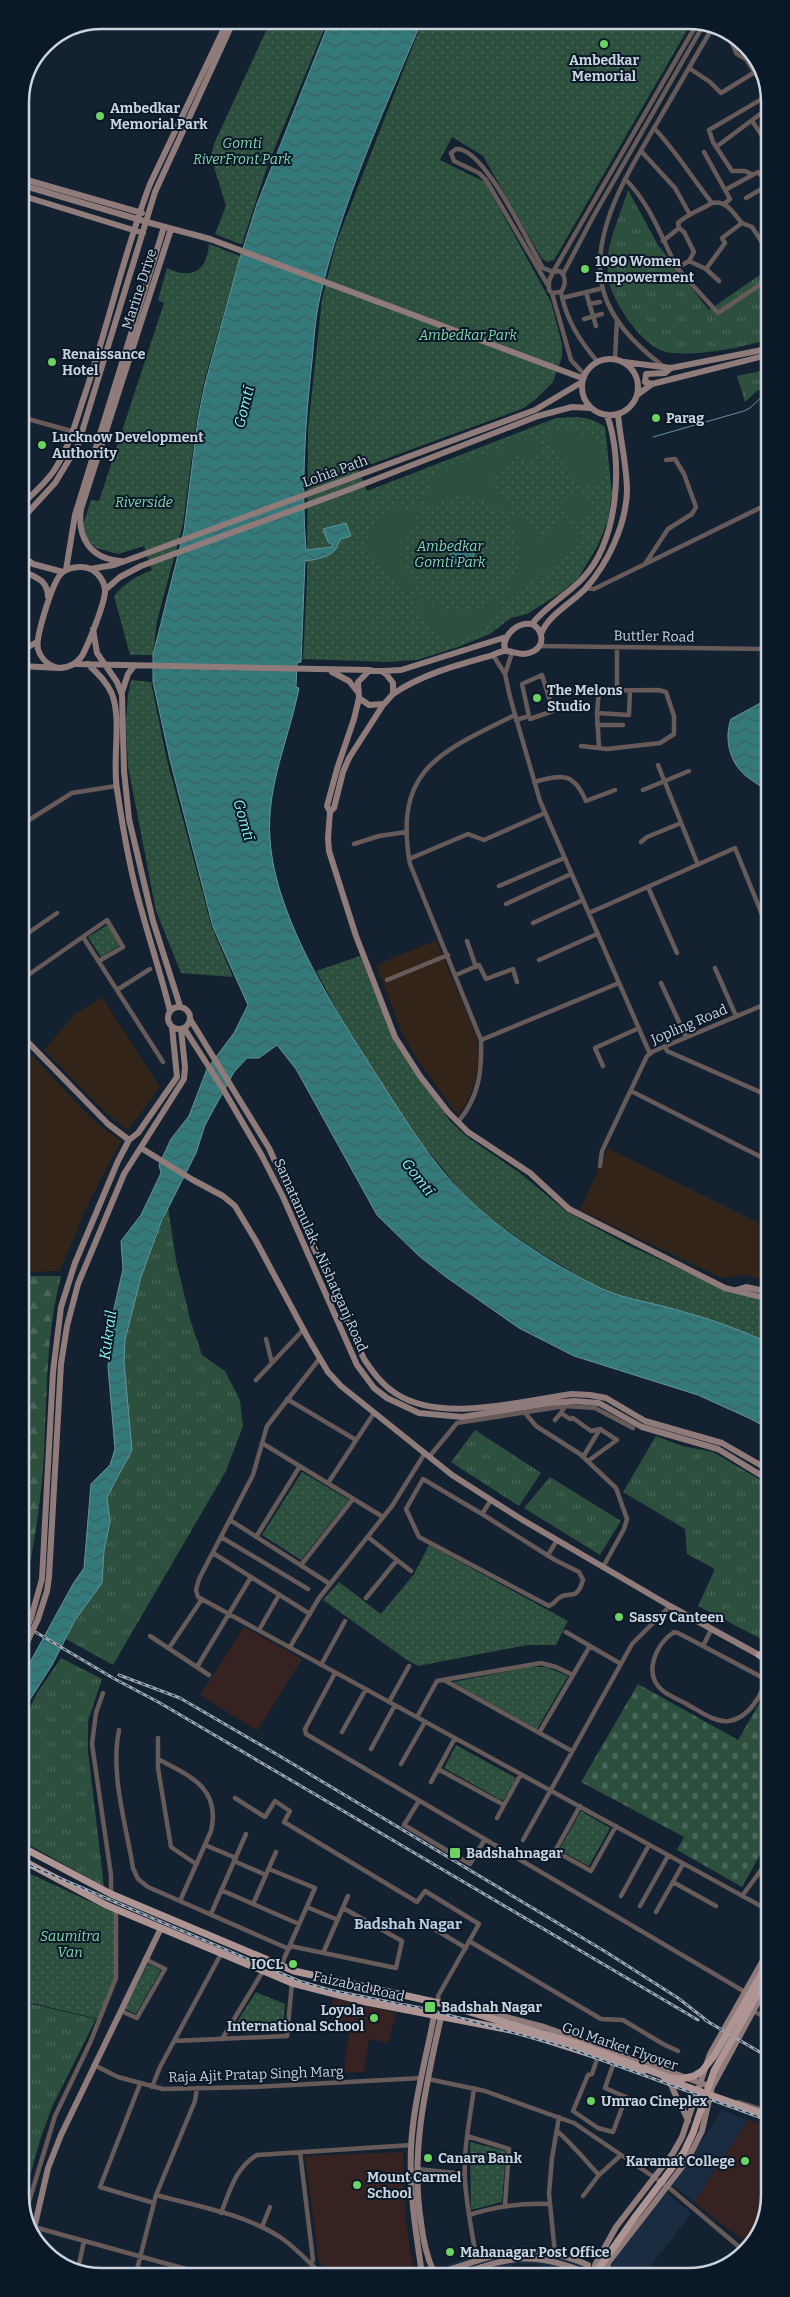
<svg xmlns="http://www.w3.org/2000/svg" width="790" height="2297" font-family="Bitter,serif">
<style>
.built{fill:#1a2c40}
.industrial{fill:#322418}
.education{fill:#352221}
.grass{fill:url(#grass-tufts)}
.forest{fill:url(#forest-firs)}
.cemetery{fill:url(#cemetery-stones)}
.park{fill:url(#park-dots)}
.garden{fill:#2c4f3e}
.water{fill:url(#water-waves);stroke:#629599}
.lines{fill:none;stroke-linecap:round;stroke-linejoin:round}
.stream{stroke:#629599;stroke-width:1}
.street{stroke:#675b5a;stroke-width:4.5}
.secondary{stroke:#8f7b7a;stroke-width:6}
.primary{stroke:#ae9593;stroke-width:7}
.rail-casing{stroke:#9ca6b2;stroke-width:3}
.rail{stroke:#0a1827;stroke-width:1;stroke-dasharray:4;stroke-linecap:butt}
.secondary-bridge{stroke:#8f7b7a;stroke-width:6}
.primary-bridge{stroke:#ae9593;stroke-width:7}
.poi-dot{fill:#6cd362;stroke:#0a1827;stroke-width:2}
.labels{text-anchor:middle;stroke-width:4;stroke-linejoin:round;paint-order:stroke}
.poi-label{font-size:14px;font-weight:bold;fill:#cbd4de;stroke:#0a1827;text-anchor:start}
.park-label{font-size:14px;font-style:italic;fill:#84d6ae;stroke:#0a1827}
.street-label{font-size:14px;fill:#cbd4de;stroke:#0a1827}
.water-label{font-size:15px;font-style:italic;fill:#8bf5f6;stroke:#0a1827}
.neighbourhood-label{font-size:15px;font-weight:bold;fill:#bacde2;stroke:#0a1827}
.rim{fill:none;stroke:#cbd4de;stroke-width:2.5}
</style>
<defs>
<pattern id="grass-tufts" width="24" height="20" patternUnits="userSpaceOnUse" patternTransform="scale(1.25)"><rect width="24" height="20" fill="#2c4f3e"/><path d="M3 7l-1-3M5 7V3M7 7l1-3M15 17l-1-3M17 17v-4M19 17l1-3" fill="none" stroke="#496759"/></pattern>
<pattern id="forest-firs" width="22" height="20" patternUnits="userSpaceOnUse" patternTransform="scale(1.25)"><rect width="22" height="20" fill="#2c4f3e"/><path d="M5 1l3.5 6h-7zM16 11l3.5 6h-7z" fill="#496759"/></pattern>
<pattern id="cemetery-stones" width="16" height="16" patternUnits="userSpaceOnUse" patternTransform="scale(1.25)"><rect width="16" height="16" fill="#2c4f3e"/><path d="M2 7V4a2 2 0 0 1 4 0v3zM10 15v-3a2 2 0 0 1 4 0v3z" fill="#496759"/></pattern>
<pattern id="park-dots" width="8" height="8" patternUnits="userSpaceOnUse" patternTransform="scale(1.25)"><rect width="8" height="8" fill="#2c4f3e"/><path d="M2 2h.1M6 6h.1" fill="none" stroke="#496759" stroke-width="1.8" stroke-linecap="round"/></pattern>
<pattern id="water-waves" width="16" height="10" patternUnits="userSpaceOnUse" patternTransform="scale(1.25)"><rect width="16" height="10" fill="#357a7b"/><path d="M0 5q4-4 8 0t8 0" fill="none" stroke="#396062"/></pattern>
</defs>
<rect width="100%" height="100%" fill="#132131"/>
<path class="built" d="M722,2110L748,2120L694,2202L673,2185Z
M666,2192L692,2213L644,2274L611,2275L607,2270Z
M513,2246L544,2247L581,2258L575,2275L536,2264H516L480,2275H445L442,2267L487,2250Z"/>
<path class="industrial" d="M436,940L477,1037L479,1058L475,1081L467,1102L458,1115L419,1062L403,1035L376,965Z
M102,997L160,1087L128,1130L107,1114L44,1050L74,1015Z
M21,1044L95,1122L121,1141L87,1206L60,1271L22,1272Z
M608,1148L769,1228V1281L743,1275L721,1278L580,1210Z"/>
<path class="education" d="M244,1627L302,1659L257,1731L200,1695Z
M333,1998L396,2013L388,2043L369,2039L364,2072L343,2073L350,2027L329,2017Z
M748,2120L770,2128V2195L752,2245L730,2231L694,2202Z
M403,2152L405,2214L410,2251L417,2275L330,2276L319,2262L305,2156Z"/>
<path class="grass" d="M628,190L658,245L709,310L767,270V339C745,348 689,357 666,352C641,346 613,302 608,279C607,272 608,263 608,256C609,241 623,206 628,190Z
M768,369V386L757,391L745,402L737,376Z
M168,1207L176,1260L190,1319L202,1355L225,1371L240,1400L243,1426L226,1471L113,1665L66,1639L75,1620L102,1583L104,1551L110,1522L107,1497L132,1450L124,1362L125,1340L141,1277Z
M475,1430L541,1473L519,1506L451,1462Z
M656,1436L682,1446L713,1452L769,1485V1643L698,1606L715,1569L687,1554L685,1529L623,1492Z
M550,1477L621,1521L600,1555L524,1508Z
M61,1658L102,1679L88,1721V1751L104,1887L22,1841V1724L37,1693Z
M23,2002L96,2019L52,2107L40,2140L23,2201V2139L30,2117L29,2100L23,2083Z"/>
<path class="forest" d="M22,1276H61C46,1334 47,1395 44,1455C41,1506 32,1556 22,1606Z"/>
<path class="cemetery" d="M638,1684L738,1740L769,1687L770,1837L742,1887L677,1850L684,1837L581,1782Z"/>
<path class="park" d="M271,20H328L268,164L242,244H240L215,234L226,206L211,157L214,144Z
M423,20H693L554,260L548,262L542,259L483,156L452,137L440,160L485,182L551,302L562,344V357L553,382L536,399L524,408L358,469L367,491L556,418C576,417 589,415 605,427L612,493L608,520L598,545L579,577L562,592L527,614L511,618L490,634L458,647L417,660L387,662L303,659L307,580L308,429L322,299L336,243Z
M209,244L240,256L204,382L197,418L183,524L157,621L153,655H130L114,596C124,583 137,576 152,570L144,546L118,554L96,548L87,539L83,525L91,500L99,501L164,303L158,300L167,268C192,280 207,271 209,244Z
M131,680L151,682L167,760L212,928L233,977L181,973L156,911L128,766L126,723L128,695Z
M107,925L120,945L101,957L88,937Z
M360,956L394,1041L450,1121L466,1136L520,1173L567,1212L628,1245L728,1291L769,1302V1343L690,1313L628,1299L595,1286L529,1246L483,1213L463,1194L415,1135L349,1033L316,971Z
M302,1472L349,1500L301,1560L262,1535Z
M429,1545L568,1621L556,1645H527L418,1666L404,1658L323,1600L339,1582L381,1614L414,1574Z
M530,1667H546L568,1676L537,1729L453,1682Z
M456,1745L516,1778L503,1801L444,1768Z
M581,1811L610,1828L589,1866L559,1850Z
M22,1870L117,1914L116,1978L99,2019L23,2001Z
M148,1964L161,1970L136,2014L125,2009Z
M256,1992L285,2004L283,2031L230,2033Z
M470,2142L506,2151L502,2202L471,2210Z"/>
<path class="garden" d="M564,428C595,429 620,463 593,488L583,486L547,444C545,433 554,429 564,428Z
M532,433L545,450L529,464L509,441Z
M508,445L516,455L488,477L512,507L504,513C480,493 454,490 427,507L421,499L429,492V486L426,483L442,470Z
M578,488L596,509L579,523L561,503Z
M415,504L422,511C402,535 398,562 416,588L407,595L367,548L368,532L399,506L402,510H407Z
M516,512L539,539L567,517L585,538L508,602L503,595C524,573 524,544 509,518Z
M420,594C443,614 472,617 497,599L503,606L468,637L448,643L412,601Z"/>
<path class="water" d="M330,20H422C384,111 342,201 320,297C315,318 314,340 312,361C305,424 301,487 306,550L332,547L333,545L328,542L323,529L346,523L351,536L341,539C338,543 338,546 335,550C329,557 315,560 305,561L301,662L297,663L296,687L299,688C289,739 266,786 270,839C275,919 338,1015 381,1082C406,1121 431,1162 465,1196C502,1232 549,1262 596,1286C619,1298 645,1301 670,1308C704,1317 737,1328 769,1343V1429L751,1419L698,1395L574,1356L519,1328L446,1277L419,1256L377,1215L296,1069L277,1045L259,1058H247L234,1072L205,1125L196,1153L162,1220L141,1277L125,1340L124,1362L132,1450L107,1497L110,1522L104,1551L102,1583L75,1620L52,1665L22,1712V1677L73,1584L84,1568L91,1484L110,1465L115,1449L108,1367L113,1313L123,1269L121,1241L141,1215L161,1173L159,1165L171,1139L189,1116L207,1069L234,1033L248,1005L213,927L170,760L153,682V655L184,531L198,419L205,384L239,261L257,204Z
M450 553a12 12 0 1 1 24 0a12 12 0 1 1-24 0Z
M768,699V792C762,786 753,782 746,776C729,762 724,738 731,719Z"/>
<g class="lines">
<path class="stream" d="M653,437L744,411L750,408L768,391"/>
<path class="street" d="M727,33L737,54L746,59L767,91
M689,68L710,82L721,93L755,72
M752,121L767,143
M654,128C676,151 692,178 712,203C727,200 733,213 742,223
M716,147L767,109
M641,151L675,188L689,213
M704,152L730,199L724,204
M753,175L745,171H732L713,142L709,130L767,96
M625,179C649,202 662,238 677,268L689,261L706,269L719,281
M725,190L758,172L767,182
M746,198L767,186
M679,228L684,232L694,252L689,261
M663,241L679,228L678,223C689,213 699,211 712,203
M677,268L718,313L767,280
M706,269L725,243L722,238L742,223L752,227L767,250
M560,271C566,277 566,285 561,292L552,293L549,290V281L553,272Z
M563,274L593,217L704,24
M549,287L486,180L479,173L454,161L451,153L456,149C484,146 529,245 543,268L553,272L698,22
M561,292C566,319 579,340 597,361
M586,292L596,326
M552,293L571,360L584,374
M562,298L599,289
M589,304L600,302
M584,319L602,314
M615,359L617,319
M663,366C639,348 613,323 604,293C586,233 633,165 661,116C678,87 695,57 713,27
M21,417L82,434
M21,491L32,495
M645,564L668,529L692,514L696,507L684,474L675,459L666,460
M585,588L594,589L768,504
M539,646L768,649
M493,655L505,674L510,697L540,801L650,1054
M505,674L512,653
M617,690V647
M559,691L658,690L666,692L674,716V734L660,743L607,749L581,746
M597,713L629,715L630,690
M516,720L529,716L530,719L553,711L542,675L522,684L529,716
M597,725H623
M599,748L597,713L599,690
M658,765L698,865
M534,782C562,775 573,771 586,801L615,790
M643,790L689,771
M21,825L72,793L116,786
M641,842L647,837L681,823
M354,844L379,836L406,832
M409,859L468,834L484,840L545,813
M499,886L564,858
M648,887L677,953
M506,904L571,874
M589,913L735,848L768,929
M533,923L583,900
M83,937L163,1062
M21,938L57,913
M467,941L476,967
M539,960L597,934
M715,968L736,1016
M456,975L479,965L486,979L513,969L517,982
M21,980L107,920L123,947L99,961
M387,980L448,955
M661,983L686,1037
M117,990L150,969
M481,1040L619,983
M665,1046L667,1051L769,1096
M603,1066L595,1048L639,1028
M631,1091L769,1161
M458,1122C479,1097 482,1072 481,1040L410,864C393,768 441,752 515,715
M600,1166L602,1151L647,1056L654,1051L768,1003
M266,1339L272,1363
M320,1358L267,1426L253,1475L199,1579L196,1590L198,1597L770,1911
M256,1380L303,1330
M287,1399L356,1440
M565,1406L561,1413L570,1419L573,1418L591,1431L600,1429L617,1440L588,1461
M526,1414L536,1426L580,1454L616,1488L627,1519L624,1529L603,1567
M555,1420L561,1413
M262,1443L383,1517
M429,1457L457,1423L565,1406L595,1408L633,1428
M583,1457L600,1429
M328,1483L374,1413
M482,1514L555,1560L579,1572L583,1580C576,1603 570,1590 559,1598C555,1601 554,1604 549,1606L419,1537L406,1509L423,1479L482,1514L491,1500
M230,1520L330,1584
M221,1537L308,1589
M256,1537L300,1466
M368,1537L411,1571
M213,1553L310,1614
M548,1555L557,1540
M301,1565L353,1499
M366,1598L397,1560
M259,1630L279,1595
M566,1632L621,1664
M150,1636L209,1675
M703,1646L767,1680C760,1697 749,1718 729,1721C716,1723 701,1712 690,1706C682,1701 671,1697 663,1691C642,1674 656,1644 674,1632L678,1633L703,1646L712,1628
M290,1647L319,1598L392,1506L425,1453
M169,1648L202,1599
M321,1665L345,1621
M197,1667L251,1577
M335,1673L305,1729L306,1734L745,1992
M444,1680L572,1751
M103,1693L96,1713L92,1744L111,1875V1894
M389,1702L409,1666
M417,1717L437,1681L541,1663L556,1667L573,1675
M119,1730C110,1774 126,1824 133,1868L138,1879L148,1887L289,1949
M342,1732L366,1689
M539,1733L590,1646
M158,1738V1768L171,1847L196,1864
M371,1749L395,1705
M158,1759C190,1776 221,1788 211,1831L180,1901
M401,1764L425,1722
M438,1769L504,1805
M431,1782L455,1738
M235,1798L265,1817L275,1801L290,1811L284,1822L417,1902L425,1891L479,1924L438,1996L439,2003
M419,1801L404,1825L470,1864L485,1839
M580,1806L555,1851L591,1871L616,1826
M497,1818L521,1774
M523,1840L632,1644L670,1606
M205,1845L236,1858
M234,1861L266,1875
M269,1869L315,1888L276,1977
M673,1882L716,1906
M221,1890L299,1924
M621,1896L649,1845
M742,1896L770,1858
M253,1904L276,1852
M640,1906L668,1856
M307,1907L338,1920
M656,1912L683,1864
M211,1914L246,1834
M436,1930L466,1948
M469,1941L601,2019L623,2020L663,2044L678,2051
M290,1946L396,1968L402,1941L343,1908
M323,1953L348,1896
M750,2010L770,2019
M121,2011L137,2018L165,1969L145,1959
M222,2039L263,1971
M174,2041L287,2036L292,1983
M598,2056L592,2074L588,2075L573,2111L598,2128L613,2132L626,2097L605,2088L614,2062
M94,2065L118,2077L163,2089L254,2087L422,2078
M428,2079L485,2091L574,2123L667,2186L744,2251
M140,2084L100,2187L154,2203
M152,2087L160,2067L221,1954
M474,2088C470,2119 463,2150 465,2181C467,2208 472,2234 477,2261
M738,2102L770,2112
M741,2109L770,2120
M557,2131C572,2144 585,2160 599,2175
M467,2136L509,2149L505,2205
M300,2152L313,2260L311,2264
M417,2169L465,2174
M156,2195C197,2206 244,2214 280,2237C296,2248 310,2263 323,2276
M583,2196L599,2175L621,2155
M221,2213C230,2191 235,2168 257,2155L412,2145
M469,2215C496,2206 520,2203 549,2204
M24,2218L55,2116L90,2043L116,1978V1909
M262,2227L270,2207
M33,2229L34,2227L211,2276
M555,2253L549,2194L552,2158L559,2117
M78,2269L84,2241
M135,2277L156,2195L195,2101L197,2088"/>
<path class="secondary" d="M20,178L142,213
M20,195L143,233
M154,224L210,239L582,378
M582 387a28 28 0 1 1 56 0a28 28 0 1 1-56 0Z
M624,362L671,368L767,349
M652,384L645,382L646,374L665,373L671,368
M637,395L652,384L768,355
M21,505C33,494 46,483 55,469C68,449 75,425 82,403C107,331 123,255 150,184L228,20
M21,520L55,483L78,445L155,192L234,20
M21,555L33,564L63,572
M121,561C90,559 77,537 81,509L171,229
M90,569L114,565L139,556L535,410L582,382
M21,570C34,577 48,579 48,597
M66,570L75,515L164,227
M105,590L120,577L141,566L348,490L538,416L572,407L591,408
M532,624C546,606 567,595 583,578C618,541 624,462 607,415
M93,629L97,653L117,682L122,695L124,771L129,819L153,921L180,1006
M541,634C549,614 571,604 586,588C608,563 626,525 627,491C627,466 620,439 618,414
M21,651L37,642
M75,664L370,670
M88,664C97,673 107,682 112,694C122,721 112,759 117,789C123,830 130,872 142,912C151,945 162,978 170,1011
M21,666L59,668C69,668 76,664 82,656C88,645 105,603 105,591C105,581 97,571 88,568C80,566 68,567 62,573C53,580 35,638 38,649C41,659 49,666 59,668
M383,671L401,670L506,637
M332,672L349,681L357,691
M122,692L128,674L134,666
M393,694C421,675 454,666 486,657C492,656 498,652 504,651C513,650 522,658 534,651C546,644 542,629 532,624C518,622 507,632 504,645L506,651
M359,698L369,705L384,704L393,694V683L386,674L382,671H369L358,682L359,698L354,719L337,769L327,806L330,812L328,838L329,851L356,936L395,1037L420,1076L448,1112L468,1132L530,1173L569,1209L725,1288L769,1299
M330,812L334,808L343,772L349,758L383,705
M168 1018a11 11 0 1 1 22 0a11 11 0 1 1-22 0Z
M190,1019L269,1148L364,1359C373,1372 381,1384 395,1393C441,1424 520,1401 572,1394L590,1395L606,1398L645,1421L722,1443L769,1470
M184,1028L223,1089L262,1156L283,1197L357,1365L374,1388L387,1398L419,1413L462,1417L550,1403L575,1401L599,1403L642,1427L718,1449L769,1480
M21,1035L108,1124L129,1140
M141,1148L193,1180L223,1196L235,1206L256,1241L308,1338L328,1372L341,1386L452,1475L521,1519L670,1606L759,1655
M736,1290L746,1287L769,1292
M31,1618L42,1579L53,1372L61,1307L75,1263L118,1161L129,1140L138,1133L177,1077L172,1027
M38,1619L47,1591L49,1577L61,1364L67,1326L78,1284L124,1174L184,1079L185,1067L181,1029
M22,1653L28,1640
M461,2009L472,2008L544,2027L712,2087
M670,2081C674,2096 683,2106 688,2121
M33,2233L48,2168L61,2135L161,1928
M595,2265L616,2227L673,2153L682,2137L710,2054L770,1948
M433,2270C426,2255 423,2239 421,2222C410,2152 426,2085 441,2017
M439,2273C499,2254 526,2239 588,2265
M422,2274C416,2233 409,2191 411,2148C413,2104 426,2059 434,2016
M457,2275C510,2258 528,2250 582,2271
M606,2275L608,2263L682,2167L693,2149L702,2131L712,2087L770,1980"/>
<path class="primary" d="M769,1655H759L769,1662
M22,1847L111,1894L294,1971L439,2003L578,2044
M22,1860L106,1905L292,1983L366,2002L521,2032L643,2071
M665,2079L770,2116
M599,2268L635,2217"/>
<g class="rail-casing">
<path id="rail" d="M22,1624L113,1678L160,1703L698,2020
M119,1675L180,1698L278,1755L606,1952L678,1998L710,2023
M22,1862L299,1981L330,1990L426,2009L566,2047L770,2121
M705,2020L770,2058"/>
</g>
<use href="#rail" class="rail"/>
<path class="secondary-bridge" d="M25,186L154,224
M23,1636L31,1618
M28,1640L38,1619"/>
<path class="primary-bridge" d="M578,2044L670,2078L681,2079L694,2076L702,2071L714,2056L770,1959
M635,2217L684,2152L693,2133L714,2071L770,1972"/>
</g>
<g class="poi-dot">
<circle cx="604" cy="44" r="5"/>
<circle cx="100" cy="116" r="5"/>
<circle cx="585" cy="269" r="5"/>
<circle cx="52" cy="362" r="5"/>
<circle cx="656" cy="418" r="5"/>
<circle cx="42" cy="445" r="5"/>
<circle cx="537" cy="698" r="5"/>
<circle cx="619" cy="1617" r="5"/>
<rect x="449" y="1847" width="12" height="12" rx="2.5"/>
<circle cx="293" cy="1964" r="5"/>
<rect x="424" y="2001" width="12" height="12" rx="2.5"/>
<circle cx="374" cy="2018" r="5"/>
<circle cx="591" cy="2101" r="5"/>
<circle cx="428" cy="2158" r="5"/>
<circle cx="745" cy="2161" r="5"/>
<circle cx="357" cy="2185" r="5"/>
<circle cx="450" cy="2252" r="5"/>
</g>
<g class="labels">
<g class="poi-label">
<text x="604" y="65" text-anchor="middle">Ambedkar<tspan x="604" dy="16">Memorial</tspan></text>
<text x="110" y="113">Ambedkar<tspan x="110" dy="16">Memorial Park</tspan></text>
<text x="595" y="266">1090 Women<tspan x="595" dy="16">Empowerment</tspan></text>
<text x="62" y="359">Renaissance<tspan x="62" dy="16">Hotel</tspan></text>
<text x="666" y="423">Parag</text>
<text x="52" y="442">Lucknow Development<tspan x="52" dy="16">Authority</tspan></text>
<text x="547" y="695">The Melons<tspan x="547" dy="16">Studio</tspan></text>
<text x="629" y="1622">Sassy Canteen</text>
<text x="466" y="1858">Badshahnagar</text>
<text x="283" y="1969" text-anchor="end">IOCL</text>
<text x="441" y="2012">Badshah Nagar</text>
<text x="364" y="2015" text-anchor="end">Loyola<tspan x="364" dy="16">International School</tspan></text>
<text x="601" y="2106">Umrao Cineplex</text>
<text x="438" y="2163">Canara Bank</text>
<text x="735" y="2166" text-anchor="end">Karamat College</text>
<text x="367" y="2182">Mount Carmel<tspan x="367" dy="16">School</tspan></text>
<text x="460" y="2257">Mahanagar Post Office</text>
</g>
<g class="park-label">
<text x="242" y="148">Gomti<tspan x="242" dy="16">RiverFront Park</tspan></text>
<text x="468" y="340">Ambedkar Park</text>
<text x="144" y="507">Riverside</text>
<text x="450" y="551">Ambedkar<tspan x="450" dy="16">Gomti Park</tspan></text>
<text x="70" y="1941">Saumitra<tspan x="70" dy="16">Van</tspan></text>
</g>
<g class="street-label">
<text transform="translate(139 289) rotate(-72)" y="5">Marine Drive</text>
<text transform="translate(335 471) rotate(-20)" y="5">Lohia Path</text>
<text transform="translate(654 636) rotate(1)" y="5">Buttler Road</text>
<text transform="translate(689 1024) rotate(-23)" y="5">Jopling Road</text>
<text transform="translate(321 1255) rotate(66)" y="5">Samatamulak - Nishatganj Road</text>
<text transform="translate(359 1986) rotate(13)" y="5">Faizabad Road</text>
<text transform="translate(620 2046) rotate(19)" y="5">Gol Market Flyover</text>
<text transform="translate(256 2074) rotate(-2)" y="5">Raja Ajit Pratap Singh Marg</text>
</g>
<g class="water-label">
<text transform="translate(244 407) rotate(-76)" y="5">Gomtī</text>
<text transform="translate(244 820) rotate(74)" y="5">Gomtī</text>
<text transform="translate(418 1177) rotate(52)" y="5">Gomtī</text>
<text transform="translate(108 1335) rotate(-82)" y="5">Kukrail</text>
</g>
<g class="neighbourhood-label">
<text x="408" y="1929">Badshah Nagar</text>
</g>
</g>
<path d="M0 0H790V2297H0ZM102 29H688A73 73 0 0 1 761 102V2195A73 73 0 0 1 688 2268H102A73 73 0 0 1 29 2195V102A73 73 0 0 1 102 29Z" fill="#0a1827" fill-rule="evenodd"/>
<path class="rim" d="M102 29H688A73 73 0 0 1 761 102V2195A73 73 0 0 1 688 2268H102A73 73 0 0 1 29 2195V102A73 73 0 0 1 102 29Z"/>
</svg>
